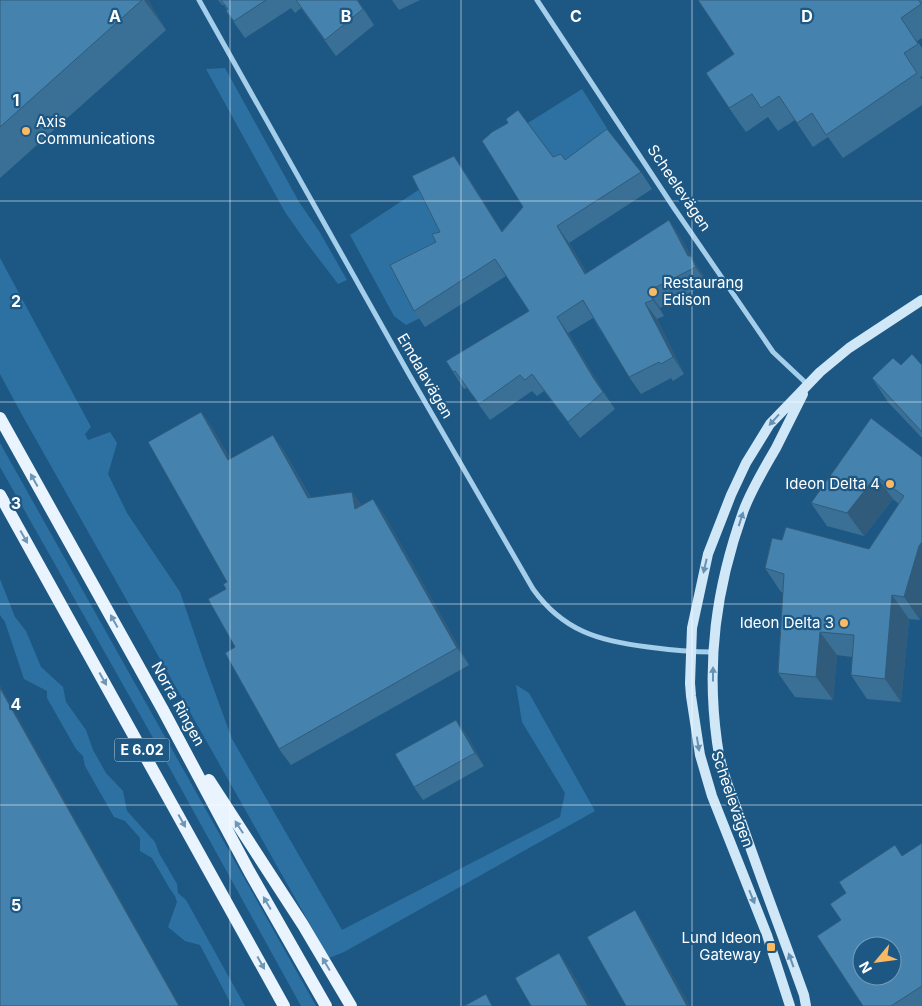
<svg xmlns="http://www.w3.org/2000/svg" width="922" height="1006" font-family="Inter,sans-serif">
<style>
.green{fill:#2d71a2}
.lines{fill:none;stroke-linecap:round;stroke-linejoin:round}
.street{stroke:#a4ceea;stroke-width:5}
.secondary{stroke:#d0e7f8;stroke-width:10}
.primary{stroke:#e9f4fe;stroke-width:12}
.wall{fill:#3b7096}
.shaded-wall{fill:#305b7a}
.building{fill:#4582ae;stroke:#305b7a;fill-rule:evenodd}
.oneway{fill:#6591b3}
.oneway2{fill:#6f96b5}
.grid{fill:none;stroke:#fff;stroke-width:1;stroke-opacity:0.55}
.poi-dot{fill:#faba63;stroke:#1d5885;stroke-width:2}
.labels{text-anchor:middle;stroke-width:4.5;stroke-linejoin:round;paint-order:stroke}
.shield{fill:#1d5885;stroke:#bbcdda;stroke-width:1}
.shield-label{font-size:14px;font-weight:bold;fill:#fff}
.poi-label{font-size:15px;fill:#fff;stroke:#1d5885;text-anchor:end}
.street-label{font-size:15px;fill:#fff;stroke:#1d5885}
.grid-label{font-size:16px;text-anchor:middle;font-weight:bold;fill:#fff;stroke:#1d5885;stroke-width:4.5;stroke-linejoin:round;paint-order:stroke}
</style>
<rect width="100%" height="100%" fill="#1d5885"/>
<path class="green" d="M225,68L299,202L319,231L347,280L338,284L306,242L285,212L206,69Z
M582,89L610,133L586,149L565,174L529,127L528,123Z
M420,189L451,248L420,318L406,325L394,316L350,235Z
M0,258L91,427L85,434L88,440L110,432L117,443L108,474L127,513L180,592L205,665L232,739L342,930L560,817L565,793L522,722L516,685L529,693L595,811L344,952L329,958L21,413L0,374Z
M0,443L316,1006H301L152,736L0,467Z
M0,579L15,617L26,631L41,667L63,687L66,702L86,730L93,750L106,773L123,791L127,811L155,842L159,853L177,884L178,893L186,900L245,1006H232L200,945L185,941L168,927L177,902L175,896L170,889L152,858L140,851V838L125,821L114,817L85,766L83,756L76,749L47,698V691L24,679L5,622L0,615Z"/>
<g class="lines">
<path class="street" d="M199,0L410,376L533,589C563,631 599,641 648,647C670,650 691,652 713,652
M537,0L674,208L773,352L807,384"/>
<path class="secondary" d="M803,394C794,412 785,430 776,448C764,469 751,490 743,512C716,588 706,662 717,742C720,768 731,793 740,818C760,877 783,936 804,995L806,1006
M790,1006L767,935L712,796L700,755L691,696L690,683L692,628L708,554L731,495L746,463L770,424L820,372L849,348L922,300"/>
<path class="primary" d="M0,418L163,710L249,871L326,1006
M0,495L284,1006
M209,780L303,925L351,1006"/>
</g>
<path class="wall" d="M0,0H148L166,30L0,178Z
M218,0H358L374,25L336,56L301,8L295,13L291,8L245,38L226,11L227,10L224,5H222Z
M392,0H420L399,10Z
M698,0H922V38L917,41L922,48V76L920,77L922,79V105L843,158L828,137L813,147L795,120L778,131L768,117L746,132L729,108L734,54Z
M553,157L641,172L652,189L569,243L587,273L669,220L680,237L691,256L702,273L707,284L660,308L664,316L657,319L684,374L673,381L671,378L641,394L629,377L593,318L568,333L606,396L615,409L580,438L544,391L537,396L532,391L490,420L467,388L464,389L453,372L529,311L506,276L425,327L414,311L440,232L465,172L502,231L523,207Z
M901,365H922V438L888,402L872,378Z
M201,412L213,429L230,459L273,435L284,451L311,498L352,492L362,506L373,499L385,516L469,665L291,765L279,749L235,647L226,589L227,582Z
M922,457L920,620L909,619L901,702L867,699L851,675L852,657L837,655L833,700L795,697L778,673L783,592H781L765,568L782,540L869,549L899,504L893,499L864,536L827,526L811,503Z
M465,732L484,766L423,800L414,787Z
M922,843V1006H863L902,856Z"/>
<path class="shaded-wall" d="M144,0H148L166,30Z
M357,0H358L374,25Z
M454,156L465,172L513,248L502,232Z
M669,220L680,237L691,256L702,273L707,284L688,256Z
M557,226L569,243L597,290L585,274Z
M648,291L660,308L664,316L653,300Z
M645,303L657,319L684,374L673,357Z
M557,317L568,333L606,396L594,379Z
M201,412L213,429L240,477L228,460Z
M273,435L284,451L320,515L308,498Z
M876,476L893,499L864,536L847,513Z
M352,492L364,509H355Z
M373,499L385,516L469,665L457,648Z
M922,542V615L920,620L904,597L919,546Z
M892,595L909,619L901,702L885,679Z
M820,632L837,655L833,700L816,677Z
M0,685L180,1006H179L0,688Z
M456,720L465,732L484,766L475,753Z
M635,910L646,927L690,1006H687Z
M559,953L571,970L591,1006H588Z"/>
<path class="building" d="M0,0H142L0,127Z
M221,0H266L234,21L226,11L228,9Z
M296,0H357L363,9L325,40Z
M698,0H919L921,4L901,18L918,44L904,53L917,73L826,135L812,113L797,123L779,96L761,108L752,94L729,108L706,73L734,54Z
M518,110L553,157L561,154L565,160L607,129L641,172L557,226L585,274L669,220L688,256H691L696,267L648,291L653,300L645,303L673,357L661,364L659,362L629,377L583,300L557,317L594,379L603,392L568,422L532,374L525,380L520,375L479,404L455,371L453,372L446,361L529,311L495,259L414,311L390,265L436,242L432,234L440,232L412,176L454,156L502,232L523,207L482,141L492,132L508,123L506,119Z
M912,354L922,365V432L872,378L893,358L901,365Z
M201,412L228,460L273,435L308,498L352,492L355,509L373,499L457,648L279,749L225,653L235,647L208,599L226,589L223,584L227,582L148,442Z
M871,418L922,457V542L919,546L904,597L892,595L885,679L851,675L854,635L820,632L816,677L778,673L784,574L765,568L772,538L782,540L786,527L869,549L904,496L876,476L847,513L811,503Z
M0,688L179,1006H0Z
M456,720L475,753L414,787L395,754Z
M922,843V986L891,1006H863L817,936L841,920L830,904L846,893L839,882L895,845L902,856ZM862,946H892V976H862Z
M635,910L687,1006H626L587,937Z
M559,953L588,1006H531L515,978Z
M486,994L492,1006H464Z"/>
<defs><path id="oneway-solid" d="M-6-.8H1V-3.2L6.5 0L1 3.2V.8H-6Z" transform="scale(1.25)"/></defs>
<g class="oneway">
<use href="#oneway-solid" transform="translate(774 420) rotate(132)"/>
<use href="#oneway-solid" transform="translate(741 519) rotate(-72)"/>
<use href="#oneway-solid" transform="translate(705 566) rotate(103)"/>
<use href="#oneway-solid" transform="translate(713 674) rotate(-90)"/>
<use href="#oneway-solid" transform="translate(698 744) rotate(81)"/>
<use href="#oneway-solid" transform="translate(752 897) rotate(68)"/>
<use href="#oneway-solid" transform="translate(791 960) rotate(-110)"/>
</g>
<g class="oneway2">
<use href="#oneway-solid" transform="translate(34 480) rotate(-119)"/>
<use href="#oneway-solid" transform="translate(24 537) rotate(61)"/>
<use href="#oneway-solid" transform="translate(114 621) rotate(-119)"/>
<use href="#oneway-solid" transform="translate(103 679) rotate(61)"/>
<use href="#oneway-solid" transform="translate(182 821) rotate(61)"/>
<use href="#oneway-solid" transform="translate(239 827) rotate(-123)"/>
<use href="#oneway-solid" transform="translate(267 903) rotate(-120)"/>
<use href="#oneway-solid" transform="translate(261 963) rotate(61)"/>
<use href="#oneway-solid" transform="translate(326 964) rotate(-121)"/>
</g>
<path class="grid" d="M230,0V1006M461,0V1006M692,0V1006M0,201H922M0,402H922M0,604H922M0,805H922"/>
<g class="poi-dot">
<circle cx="26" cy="131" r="5"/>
<circle cx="653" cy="292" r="5"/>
<circle cx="890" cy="484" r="5"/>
<circle cx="844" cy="623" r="5"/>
<rect x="766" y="942" width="10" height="10" rx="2.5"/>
</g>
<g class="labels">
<rect class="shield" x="114.5" y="738.5" width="55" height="23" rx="4"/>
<g class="shield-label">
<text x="142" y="755">E 6.02</text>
</g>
<g class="poi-label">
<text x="36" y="127" text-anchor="start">Axis<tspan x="36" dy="17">Communications</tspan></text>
<text x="663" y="288" text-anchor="start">Restaurang<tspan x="663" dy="17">Edison</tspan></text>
<text x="880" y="489">Ideon Delta 4</text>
<text x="834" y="628">Ideon Delta 3</text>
<text x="761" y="943">Lund Ideon<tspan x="761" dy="17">Gateway</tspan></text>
</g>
<g class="street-label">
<text transform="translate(679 188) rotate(56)" y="5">Scheelevägen</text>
<text transform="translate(425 376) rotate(60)" y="5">Emdalavägen</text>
<text transform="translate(178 704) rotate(61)" y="5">Norra Ringen</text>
<text transform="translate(732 799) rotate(71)" y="5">Scheelevägen</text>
</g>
</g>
<g class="grid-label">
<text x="115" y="22">A</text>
<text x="346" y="22">B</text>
<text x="576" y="22">C</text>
<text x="807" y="22">D</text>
<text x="16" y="106">1</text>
<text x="16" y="307">2</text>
<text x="16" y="509">3</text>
<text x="16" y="710">4</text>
<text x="16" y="911">5</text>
</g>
<g transform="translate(877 961) rotate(241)"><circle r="24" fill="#1d5885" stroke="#779bb6"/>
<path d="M0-4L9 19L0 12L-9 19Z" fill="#faba63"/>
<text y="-8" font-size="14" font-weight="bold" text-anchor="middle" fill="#ffffff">N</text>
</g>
</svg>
